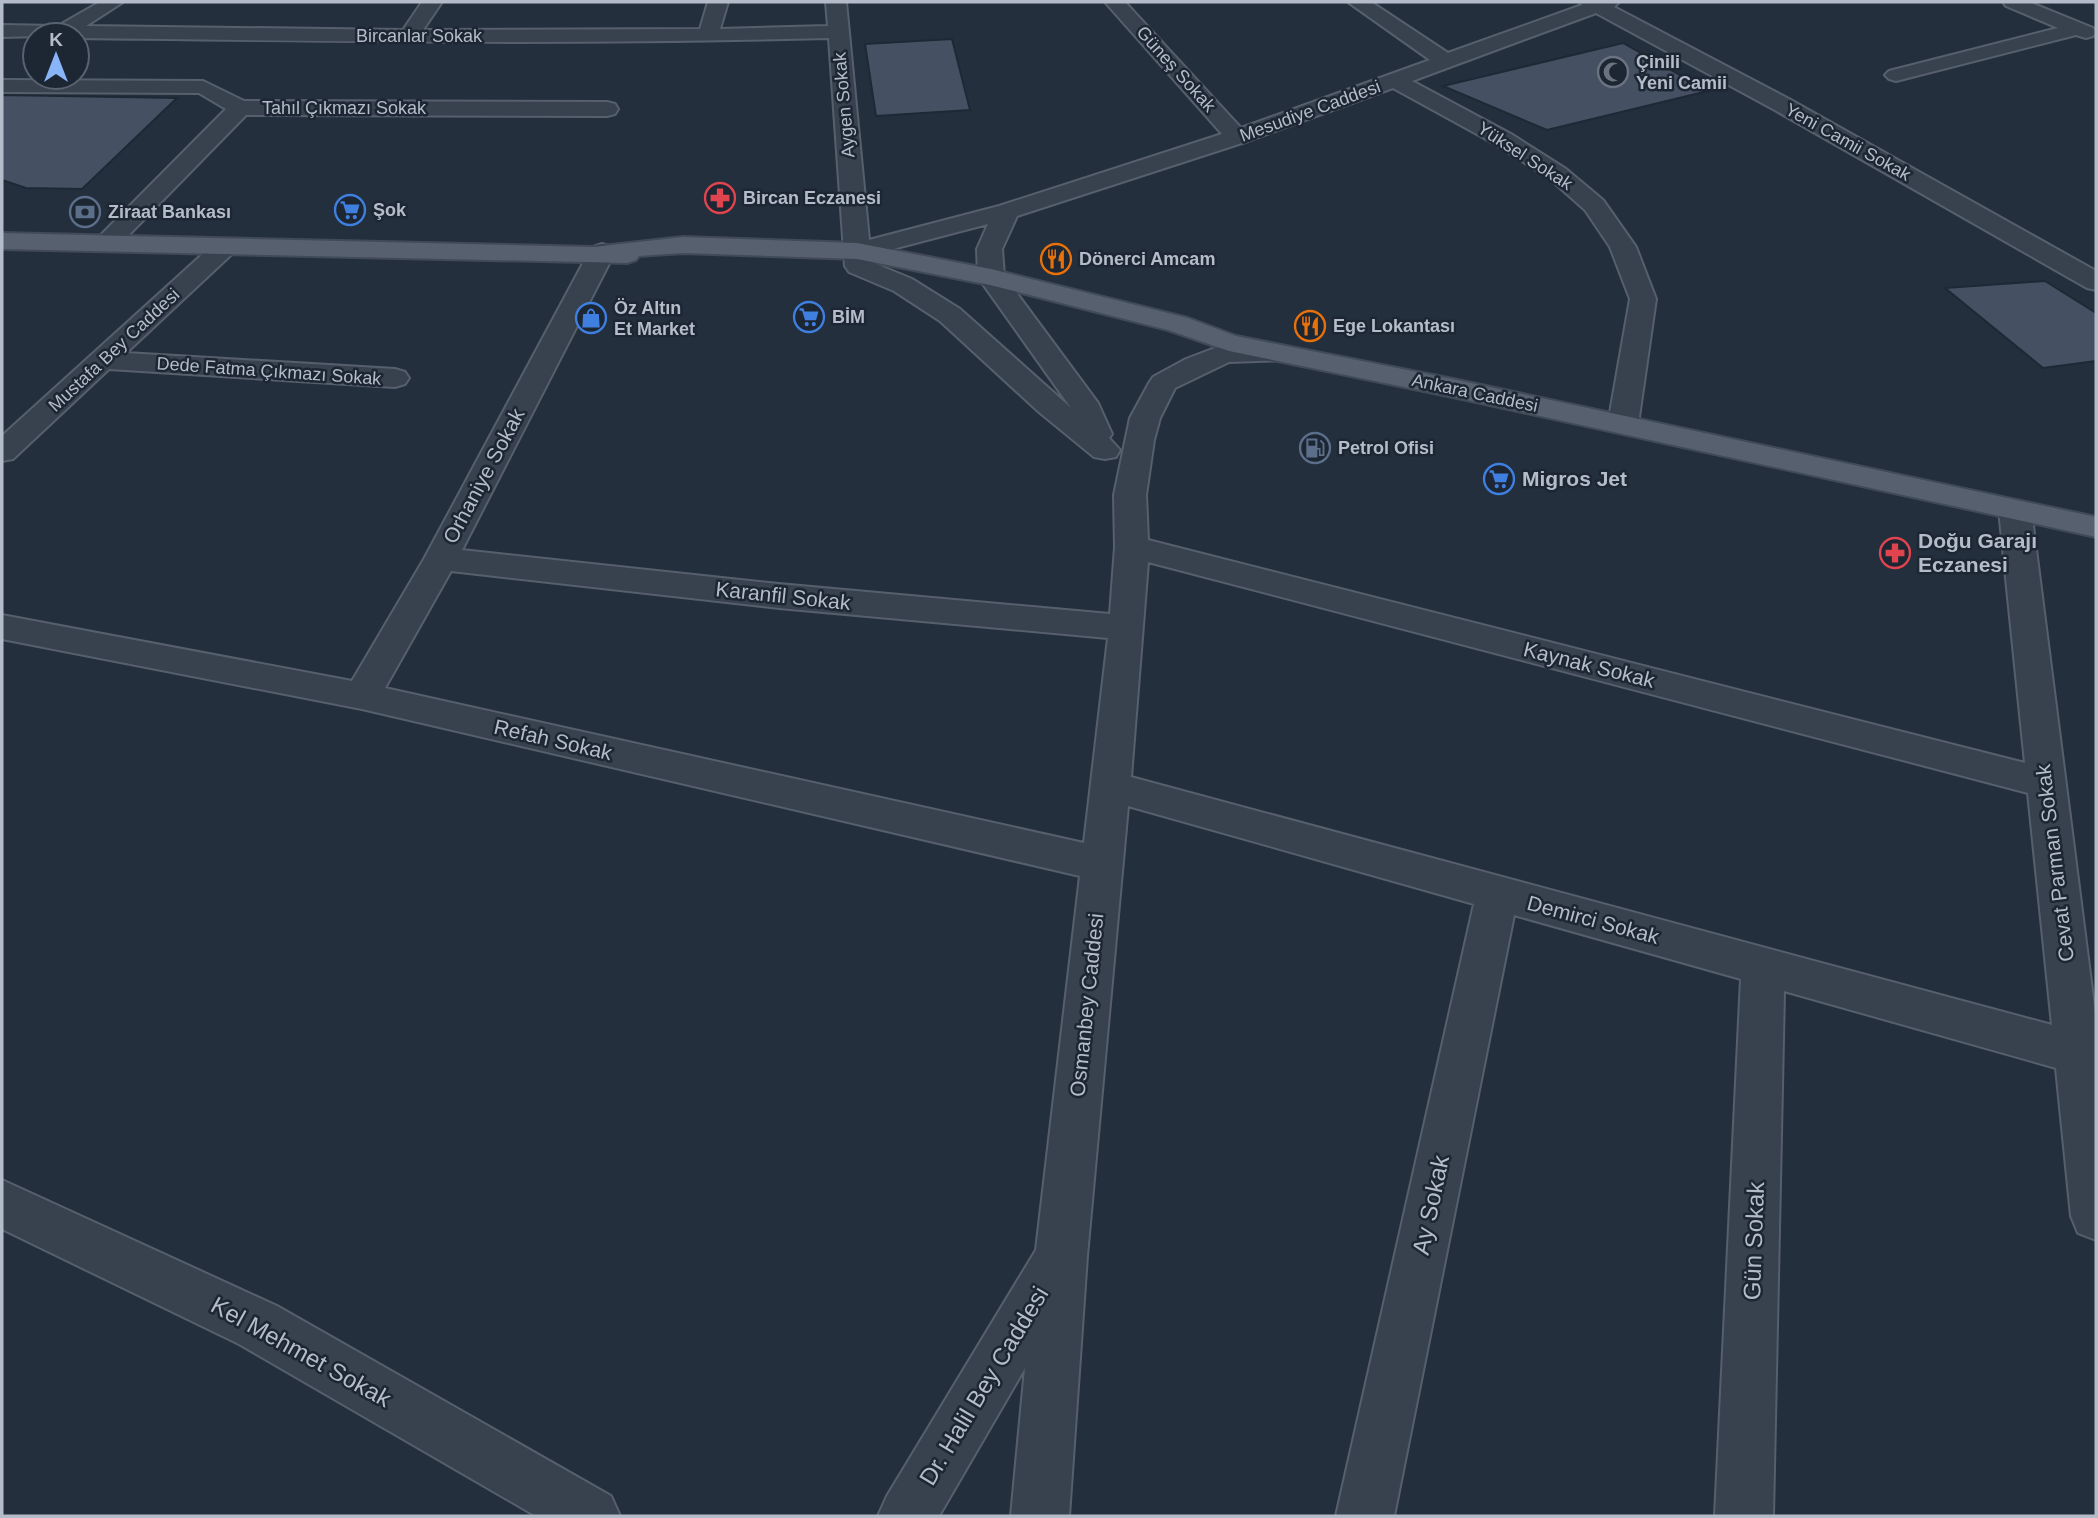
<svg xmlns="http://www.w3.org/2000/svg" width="2098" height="1518" font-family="Arial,sans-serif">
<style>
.building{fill:#455162;stroke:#1f2835;stroke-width:2}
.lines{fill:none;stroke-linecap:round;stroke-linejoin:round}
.minor-casing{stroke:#565f6c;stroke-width:4}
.major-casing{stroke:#414a57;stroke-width:4}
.minor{fill:#38414e;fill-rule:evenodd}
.major{fill:#56606e;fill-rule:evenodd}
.labels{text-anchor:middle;stroke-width:5;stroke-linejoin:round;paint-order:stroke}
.far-street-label{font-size:18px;fill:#b4bcc9;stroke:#1d2633}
.far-poi-label{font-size:18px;font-weight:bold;fill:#b4bcc9;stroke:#1d2633;text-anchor:start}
.street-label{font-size:21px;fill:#b4bcc9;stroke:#1d2633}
.poi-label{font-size:21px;font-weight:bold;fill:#b4bcc9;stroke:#1d2633;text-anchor:start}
.near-street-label{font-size:24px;fill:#b4bcc9;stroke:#1d2633}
</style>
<rect width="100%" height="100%" fill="#242f3e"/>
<path class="building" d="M952,39L970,110L876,116L865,44Z
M1623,43L1708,91L1547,130L1443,86Z
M2,95L177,98L82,189L26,188L2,180Z
M2045,281L2096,313V361L2043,368L1945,288Z"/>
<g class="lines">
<g class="minor-casing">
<path id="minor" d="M100,2H123L86,26L403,30L422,2H442L423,30L700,29L708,2H728L720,29L828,26L826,2H846L869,240L999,206L1222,134L1105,2H1125L1241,128L1430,60L1348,2H1371L1448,53L1582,5L1580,2H1619L1614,7L1789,99L2096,271V290L2087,288L1773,109L1596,13L1412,81L1511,134L1566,169L1603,200L1636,247L1656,299L1638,424L1634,430L1623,433L1612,430L1608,424L1630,299L1610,247L1585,210L1550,179L1495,144L1393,88L1245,142L1017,216L1002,249L1004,276L1098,403L1112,434L1109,438L1120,450L1116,457L1105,459L1094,457L1039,412L940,321L894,291L849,272L845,266L829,38C578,45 328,41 77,38V35L2,37V25L58,26ZM988,224L977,249L978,277L1071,408L960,309L912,279L871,262L870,255Z
M2003,2H2029L2093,28L2096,32L2093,36L2086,38L2076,35L1896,81L1889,79L1885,75L1889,71L2058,28L2006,6Z
M2,80L203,81L244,101L607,102L615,104L618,109L615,114L607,116L246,115L116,248L107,251L98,248L94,243L98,238L226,109L199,93L2,92Z
M225,239L234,242L238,247L234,252L126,353L395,369L405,372L409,378L405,384L395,387L109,369L13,459L2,461V436L216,242Z
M602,244L611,247L615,252L462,550L779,584L1110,614L1115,547L1114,495L1130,418L1149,383L1153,377L1186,359L1215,348L1279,346L1289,348L1293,354L1289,360L1229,362L1175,388L1160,418L1154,440L1146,495L1148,540L2025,763L1999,510L2004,503L2015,500L2026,503L2031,510L2096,1021V1240L2078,1233L2071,1216L2056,1068L1784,991L1773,1516H1715L1741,979L1514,915L1394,1516H1336L1474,904L1128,806L1087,1256L1069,1516H1011L1025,1368L939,1516H878L887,1496L1036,1250L1080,876L362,709L2,639V615L352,681L424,559L589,252L593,247ZM1148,562L2028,793L2052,1025L1131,777ZM451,571L779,608L1108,638L1084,843L385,688Z
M2,1180L277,1306L611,1496L620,1516H536L239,1344L2,1229Z"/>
</g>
<g class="major-casing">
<path id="major" d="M2,233L593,247L683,237L857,243L991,269L1188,318L1236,336L1453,379L2096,517V537L1453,397L1229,351L1168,330L990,285L857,259L683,253L639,256L636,260L627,263L2,249Z"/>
</g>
<use href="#minor" class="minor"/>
<use href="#major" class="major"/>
</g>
<defs>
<g id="mosque-ring" transform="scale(1.575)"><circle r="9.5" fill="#1d2633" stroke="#6b7280" stroke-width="1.5"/><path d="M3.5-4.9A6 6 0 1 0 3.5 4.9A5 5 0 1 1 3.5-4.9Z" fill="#6b7280"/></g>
<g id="pharmacy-ring" transform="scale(1.575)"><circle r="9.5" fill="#1d2633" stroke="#e0444e" stroke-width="1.5"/><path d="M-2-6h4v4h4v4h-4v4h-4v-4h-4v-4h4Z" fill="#e0444e"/></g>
<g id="supermarket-ring" transform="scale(1.575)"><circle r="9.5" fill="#1d2633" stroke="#3f7fe0" stroke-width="1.5"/><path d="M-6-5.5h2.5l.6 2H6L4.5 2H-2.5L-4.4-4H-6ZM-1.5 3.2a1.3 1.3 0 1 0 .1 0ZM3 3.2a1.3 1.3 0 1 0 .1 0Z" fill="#3f7fe0"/></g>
<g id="bank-ring" transform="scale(1.575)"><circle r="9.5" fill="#1d2633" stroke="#5c6f8a" stroke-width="1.5"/><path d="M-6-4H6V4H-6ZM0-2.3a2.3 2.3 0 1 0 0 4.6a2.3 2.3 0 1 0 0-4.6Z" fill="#5c6f8a"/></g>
<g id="restaurant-ring" transform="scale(1.575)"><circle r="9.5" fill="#1d2633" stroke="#e8710a" stroke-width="1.5"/><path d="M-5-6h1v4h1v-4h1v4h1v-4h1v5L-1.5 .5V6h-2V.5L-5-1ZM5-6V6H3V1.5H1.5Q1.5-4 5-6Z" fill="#e8710a"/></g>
<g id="shop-ring" transform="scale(1.575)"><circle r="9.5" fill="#1d2633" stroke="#3f7fe0" stroke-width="1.5"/><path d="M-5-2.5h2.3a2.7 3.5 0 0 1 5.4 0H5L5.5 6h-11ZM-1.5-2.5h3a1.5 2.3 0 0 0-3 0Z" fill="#3f7fe0"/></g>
<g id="fuel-ring" transform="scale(1.575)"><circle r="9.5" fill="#1d2633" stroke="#5c6f8a" stroke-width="1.5"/><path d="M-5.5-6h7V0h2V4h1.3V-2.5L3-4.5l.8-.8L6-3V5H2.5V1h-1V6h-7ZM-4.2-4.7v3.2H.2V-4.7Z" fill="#5c6f8a"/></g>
</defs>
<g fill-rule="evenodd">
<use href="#mosque-ring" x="1613" y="72"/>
<use href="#pharmacy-ring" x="720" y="198"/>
<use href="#supermarket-ring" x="350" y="210"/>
<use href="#bank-ring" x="85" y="212"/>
<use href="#restaurant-ring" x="1056" y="259"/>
<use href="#supermarket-ring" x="809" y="317"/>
<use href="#shop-ring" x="591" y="318"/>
<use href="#restaurant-ring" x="1310" y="326"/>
<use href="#fuel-ring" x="1315" y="448"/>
<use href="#supermarket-ring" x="1499" y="479"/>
<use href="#pharmacy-ring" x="1895" y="553"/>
</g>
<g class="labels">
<g class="far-street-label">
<text x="419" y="42">Bircanlar Sokak</text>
<text transform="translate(1176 69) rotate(48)" y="6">Güneş Sokak</text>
<text transform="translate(844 105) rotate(-95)" y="6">Aygen Sokak</text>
<text x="344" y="114">Tahıl Çıkmazı Sokak</text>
<text transform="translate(1310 111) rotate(-20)" y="6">Mesudiye Caddesi</text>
<text transform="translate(1848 142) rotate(29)" y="6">Yeni Camii Sokak</text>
<text transform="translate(1525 156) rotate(33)" y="6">Yüksel Sokak</text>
<text transform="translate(114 350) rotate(-43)" y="6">Mustafa Bey Caddesi</text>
<text transform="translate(269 371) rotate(4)" y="6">Dede Fatma Çıkmazı Sokak</text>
<text transform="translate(1475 393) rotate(12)" y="6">Ankara Caddesi</text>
</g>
<g class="far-poi-label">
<text x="1636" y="68">Çinili<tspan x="1636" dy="21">Yeni Camii</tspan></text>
<text x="743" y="204">Bircan Eczanesi</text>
<text x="373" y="216">Şok</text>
<text x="108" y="218">Ziraat Bankası</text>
<text x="1079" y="265">Dönerci Amcam</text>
<text x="614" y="314">Öz Altın<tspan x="614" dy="21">Et Market</tspan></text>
<text x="832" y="323">BİM</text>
<text x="1333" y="332">Ege Lokantası</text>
<text x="1338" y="454">Petrol Ofisi</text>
</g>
<g class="street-label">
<text transform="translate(484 476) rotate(-62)" y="7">Orhaniye Sokak</text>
<text transform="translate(783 596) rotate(6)" y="7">Karanfil Sokak</text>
<text transform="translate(1589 665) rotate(14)" y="7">Kaynak Sokak</text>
<text transform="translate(553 740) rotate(13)" y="7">Refah Sokak</text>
<text transform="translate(2055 863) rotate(-97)" y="7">Cevat Parman Sokak</text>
<text transform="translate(1593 920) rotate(15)" y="7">Demirci Sokak</text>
<text transform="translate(1087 1005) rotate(-84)" y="7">Osmanbey Caddesi</text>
</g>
<g class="poi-label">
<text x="1522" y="486">Migros Jet</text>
<text x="1918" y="548">Doğu Garajı<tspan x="1918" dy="24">Eczanesi</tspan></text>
</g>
<g class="near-street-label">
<text transform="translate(1431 1205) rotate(-78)" y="8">Ay Sokak</text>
<text transform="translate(1754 1241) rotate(-88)" y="8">Gün Sokak</text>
<text transform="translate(301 1352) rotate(29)" y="8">Kel Mehmet Sokak</text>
<text transform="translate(984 1386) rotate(-59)" y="8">Dr. Halil Bey Caddesi</text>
</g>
</g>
<rect width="2098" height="1518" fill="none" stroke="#b4bcc9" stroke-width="7"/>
<g transform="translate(56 56)"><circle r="33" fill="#1d2633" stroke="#59626f" stroke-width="2"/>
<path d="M0-5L12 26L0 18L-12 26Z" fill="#8ab4f8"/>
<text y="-10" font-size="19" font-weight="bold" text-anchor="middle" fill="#b4bcc9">K</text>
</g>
</svg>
